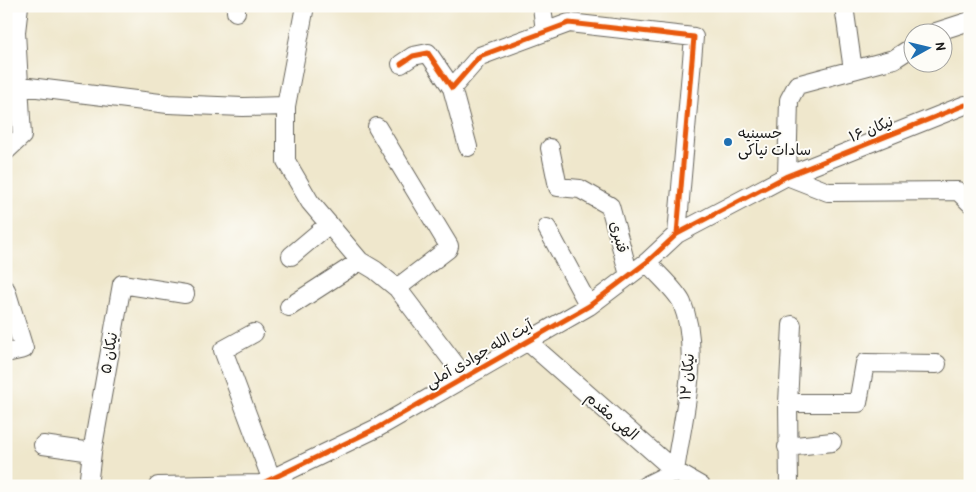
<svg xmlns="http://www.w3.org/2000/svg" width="976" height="492" font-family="'Patrick Hand','Playpen Sans Arabic',sans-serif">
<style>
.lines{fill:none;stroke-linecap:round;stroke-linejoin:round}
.street-casing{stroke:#66635a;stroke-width:20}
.street{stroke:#fff;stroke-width:18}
.cycleway-casing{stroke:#fdfcf7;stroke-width:8}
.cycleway{stroke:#e8590c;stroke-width:5}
.poi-dot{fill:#1f6fb2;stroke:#fdfcf7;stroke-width:2}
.labels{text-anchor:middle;stroke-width:4;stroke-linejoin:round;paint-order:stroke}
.street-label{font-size:15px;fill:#1c1c1c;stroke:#fdfcf7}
.poi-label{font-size:15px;fill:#1c1c1c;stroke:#fdfcf7;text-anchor:start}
</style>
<rect width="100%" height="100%" fill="#fdfcf7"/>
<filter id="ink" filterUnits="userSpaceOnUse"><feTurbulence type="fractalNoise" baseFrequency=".02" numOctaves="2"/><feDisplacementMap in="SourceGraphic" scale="10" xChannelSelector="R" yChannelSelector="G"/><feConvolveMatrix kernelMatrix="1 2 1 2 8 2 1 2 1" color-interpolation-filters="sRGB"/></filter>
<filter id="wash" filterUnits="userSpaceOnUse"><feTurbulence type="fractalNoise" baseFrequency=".0096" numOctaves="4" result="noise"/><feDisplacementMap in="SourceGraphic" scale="20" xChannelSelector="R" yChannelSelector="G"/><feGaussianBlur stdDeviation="1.12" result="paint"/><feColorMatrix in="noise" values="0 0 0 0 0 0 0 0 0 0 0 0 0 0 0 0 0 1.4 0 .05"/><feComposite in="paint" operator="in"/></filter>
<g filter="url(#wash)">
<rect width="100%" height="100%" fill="#efe7cc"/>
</g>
<g filter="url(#ink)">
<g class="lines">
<g class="street-casing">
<path id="street" d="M305,6L286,106V161L310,202L360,261L375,270L397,288L464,376
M542,6L545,32
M844,6L853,70
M236,12V6
M936,32L970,21
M401,64L413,56L428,53L452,88L480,56L569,23L694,37L677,234
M21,86L168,104L243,107L286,106
M452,88L468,147
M377,127L449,246L448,249L397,288
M550,148L558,187L580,189L610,206L629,275
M6,151L22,136L16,32L19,6
M787,176L789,100L797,85L894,59L914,46
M787,176L828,192L958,191L970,203
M547,228L589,306
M291,256L329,224
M6,290L24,349L6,353
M289,307L360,261
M254,333L223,350L274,486
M527,341L675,471L701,486
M788,403H858L865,363L937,364
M43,445L92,452
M787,447L832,442
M88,486L92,452L122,284L185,294
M158,486L261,484L377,428L589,306L647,262L677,234L787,176L965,105
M645,486L675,471C682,420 702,352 682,303C677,291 656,273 647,262
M789,486L788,403L792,325"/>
</g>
<use href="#street" class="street"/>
<g class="cycleway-casing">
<path id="cycleway" d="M401,64L413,56L428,53L452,88L480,56L569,23L694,37L677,234
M158,486L261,484L377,428L589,306L647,262L677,234L787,176L965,105"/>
</g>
<use href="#cycleway" class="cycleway"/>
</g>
</g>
<circle class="poi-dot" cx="728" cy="142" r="5"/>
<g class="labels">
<g class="street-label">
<text transform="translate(871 129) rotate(-22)" y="5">نیکان ۱۶</text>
<text transform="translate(619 237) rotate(75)" y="5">قنبری</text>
<text transform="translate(109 353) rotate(-80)" y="5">نیکان ۵</text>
<text transform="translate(479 354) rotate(-30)" y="5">آیت الله جوادی آملی</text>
<text transform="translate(687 377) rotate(-85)" y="5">نیکان ۱۲</text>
<text transform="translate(612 416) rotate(41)" y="5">الهی مقدم</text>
</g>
<g class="poi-label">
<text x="738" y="138">حسینیه<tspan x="738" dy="17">سادات نیاکی</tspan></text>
</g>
</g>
<rect width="976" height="492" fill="none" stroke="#fdfcf7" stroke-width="25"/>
<g transform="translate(928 48) rotate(82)"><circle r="24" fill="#fdfcf7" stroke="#a3a29f"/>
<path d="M0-4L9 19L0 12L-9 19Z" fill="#1f6fb2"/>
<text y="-8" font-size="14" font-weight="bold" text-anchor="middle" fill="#1c1c1c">N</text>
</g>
</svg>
